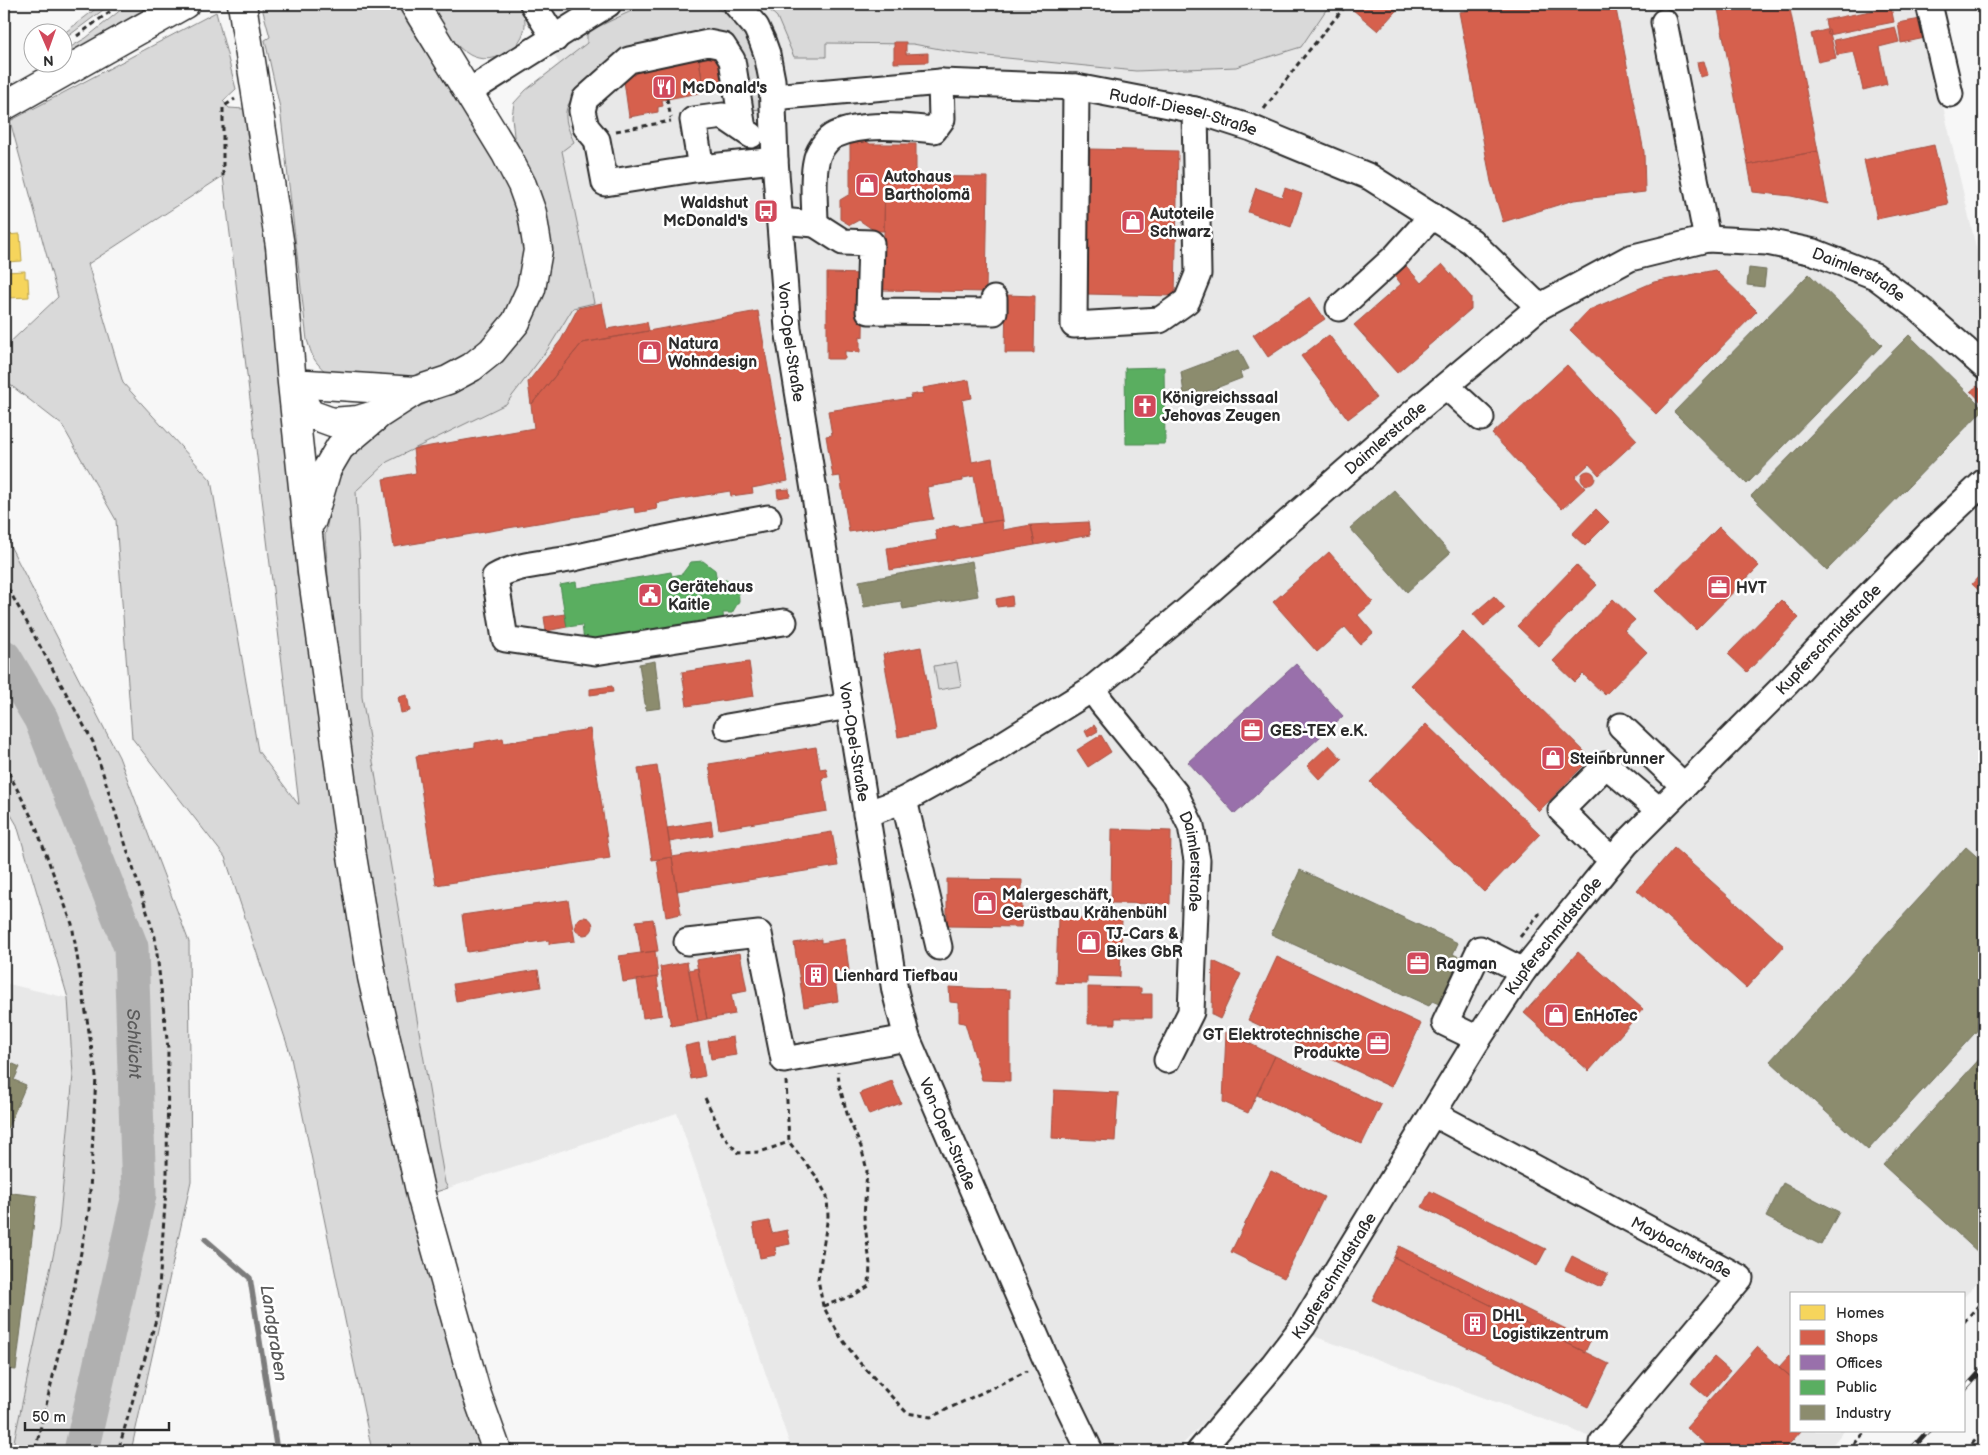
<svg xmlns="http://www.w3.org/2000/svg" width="1988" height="1455" font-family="'Balsamiq Sans',sans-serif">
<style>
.built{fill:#e8e8e8}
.green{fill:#d9d9d9;stroke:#828282;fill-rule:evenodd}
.homes{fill:#f6d55c;stroke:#b9a24d}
.shops{fill:#d6604d;stroke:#a35043}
.offices{fill:#9970ab;stroke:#785b85}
.public{fill:#5aae61;stroke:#4c8751}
.industry{fill:#8c8c6e;stroke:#6f6f5a}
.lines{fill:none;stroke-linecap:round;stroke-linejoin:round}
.stream{stroke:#7b7b7b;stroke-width:5.5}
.river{stroke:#b0b0b0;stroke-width:35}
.minor-casing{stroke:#2b2b2b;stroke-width:29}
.major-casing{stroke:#2b2b2b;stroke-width:31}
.path{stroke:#2b2b2b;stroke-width:3;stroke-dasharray:5 4;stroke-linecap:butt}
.minor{stroke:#fff;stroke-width:25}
.major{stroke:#fff;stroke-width:28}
.rail-casing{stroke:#2b2b2b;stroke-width:5.5}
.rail{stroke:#fff;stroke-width:4;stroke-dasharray:11;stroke-linecap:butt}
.labels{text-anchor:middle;stroke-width:5;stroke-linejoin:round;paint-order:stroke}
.poi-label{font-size:16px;font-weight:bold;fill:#2b2b2b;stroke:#fff;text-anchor:start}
.street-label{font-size:16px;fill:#2b2b2b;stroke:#fff}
.water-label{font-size:18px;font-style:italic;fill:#5a5a5a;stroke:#fff}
</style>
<rect width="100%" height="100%" fill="#f7f7f7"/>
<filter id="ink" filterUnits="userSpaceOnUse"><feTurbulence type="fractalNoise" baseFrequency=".02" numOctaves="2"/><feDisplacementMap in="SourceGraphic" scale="10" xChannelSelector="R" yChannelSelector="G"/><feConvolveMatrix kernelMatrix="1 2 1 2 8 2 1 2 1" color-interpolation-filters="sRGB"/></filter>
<g filter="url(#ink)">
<path class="built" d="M519,4H1919L1984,281V1274L1964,1297V1294H1792V1431H1844L1827,1451H1622L1571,1429L1313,1336L1269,1347L1232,1394L1176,1451H792L677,1113L430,1194L325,535L407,412L457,390L495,364L544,208L514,136L512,117L514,103L526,90L559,63Z
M4,983L68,998L73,1075L59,1228L12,1451H4Z"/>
<path class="green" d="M102,4H111L63,40V34Z
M128,4H153L63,57L62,52L86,38Z
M261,4H396C416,37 437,70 458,103C484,146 521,197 524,249C525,266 520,282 513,297C487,359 431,381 366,379C349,378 330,380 318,364C312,358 310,348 307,340L280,108L265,40L270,37Z
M431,4H519C541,38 498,70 470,55C450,44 441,23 431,4Z
M646,4H708L724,12L745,34L756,60L762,109L750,110L735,55L613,59C601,70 567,96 566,112C565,123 570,133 574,142L562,151L594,303L573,308L548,349L506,404L387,462L356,491L360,570L362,697L445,1183L448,1188L430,1194L381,974L333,642L325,535L336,482L347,457L371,433L407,412L457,390L495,364L544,208L514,136L512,117L514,103L526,90L587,43V32Z
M763,4H1135L1141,5L1149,4H1330L1301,47L1236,67L1136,71L967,54L913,44L826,43V57H794L777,17Z
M216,12L236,89L223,101L229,108L244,109L261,210L300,574L486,1451H372L290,1053L225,857L132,738L116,520L62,425L4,380V348L58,297L10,121ZM223,176L299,804H298L258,751L211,480L123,383L88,264Z
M4,534L119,757L189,942L191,1181L131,1451H12L59,1228L73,1075L68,998L17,825L4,803Z
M957,662L961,686L938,690L934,666Z"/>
<path class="homes" d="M20,234L22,261L7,262L5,235Z
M25,271V278H28L29,297L8,298V295H4V272Z"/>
<path class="shops" d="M1356,4H1402L1378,31L1352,9Z
M1506,4H1615L1644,152L1645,192L1574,200L1503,222L1491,182L1459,12Z
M1717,4H1789L1818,151L1748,165Z
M1891,7L1894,22L1828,35L1825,20Z
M1921,19L1925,38L1901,43L1898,23Z
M1895,27L1899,42L1879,47L1887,84L1863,90L1854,52L1837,55L1834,40Z
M1829,29L1836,58L1818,62L1811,34Z
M894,42H906V54L928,53V62L894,63Z
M722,56L730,88L704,92L699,59Z
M699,59L704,92L662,100L663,106L658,107V112L629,117L624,81L636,69Z
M1704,61L1708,75L1700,77L1697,62Z
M860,137L870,144H916V176H885L884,231H875L859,220L850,225L840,219V200L850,194V144Z
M1934,145L1948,204L1877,219L1864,160Z
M1090,149L1178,151L1175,296L1087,294Z
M1818,151L1828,204L1791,196L1753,192L1748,165Z
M885,176L988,177L986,292L883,290Z
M1256,188L1282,197L1285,188L1302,194L1291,227L1248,212Z
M1442,264L1471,297V309L1397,373L1354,325L1401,284L1395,276L1406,266L1421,283Z
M1715,270L1757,311L1656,414L1570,330L1589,310L1654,282Z
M827,273L864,274L863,337L860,336V352L845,351V359H827Z
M1006,295L1035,296L1034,353H1005Z
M1310,297L1325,319L1268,357L1253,335Z
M602,303L607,329L647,322L649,331L582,343L531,405L528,382L561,340L578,308Z
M758,311L788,481L752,488L753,493L731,496L730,491L656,503L657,509L635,513L634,507L394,547L383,479L416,473L413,449L534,428L531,405L582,343Z
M1329,335L1376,398L1348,419L1301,356Z
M1567,365L1637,440L1599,475L1589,464L1575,477L1585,488L1562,509L1492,434Z
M969,380L972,398L962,400L972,462L992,458L1002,520L982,523L974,476L963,478V481L927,487L933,519L849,532L840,476L833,477L826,436L832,435L828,411L911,398L910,395L924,393L923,388Z
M1977,386L1984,393V405L1971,391Z
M1581 478a7 7 0 1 1 14 0a7 7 0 1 1-14 0Z
M789,489L790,496L778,498L777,490Z
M1596,509L1609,522L1585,546L1572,534Z
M1002,520L1003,530L1031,525L1035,545L890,570L887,548L937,540L935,530L957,525L958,527Z
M1088,522L1090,535L1035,545L1031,525Z
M1719,527L1759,566L1696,630L1656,591Z
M1329,552L1373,602L1358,615L1373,633L1360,644L1345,627L1317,652L1273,602Z
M1576,565L1597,585L1538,646L1517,626Z
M1984,570V595L1972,584Z
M1012,596L1013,605L997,607L996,599Z
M1494,596L1505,608L1484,626L1473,614Z
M1613,599L1635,620L1624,630L1647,652L1605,695L1583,674L1575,682L1553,661Z
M1781,600L1799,618L1747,672L1728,654Z
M565,614L567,627L546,631L544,617Z
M1463,632L1591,758L1539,811L1411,685Z
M921,647L936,730L898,737L883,654Z
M749,662L754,696L687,706L682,672Z
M612,686L613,692L590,695V689Z
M407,695L410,711L401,713L398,697Z
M1426,724L1540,834L1484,892L1370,782Z
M1094,725L1098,731L1088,737L1085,731Z
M590,729L610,858L436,885L416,756L475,747V743L503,738L504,743Z
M1101,735L1111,752L1088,767L1077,750Z
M1329,745L1342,759L1320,780L1307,766Z
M816,747L820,769L826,768L828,777L822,778L827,811L719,829L709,764Z
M657,766L672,857L652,860L638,769Z
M711,821L713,835L669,842L667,828Z
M1112,829L1171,831L1170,904L1111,903Z
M832,832L838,866L677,891L672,857Z
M1674,848L1784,946L1746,988L1637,890Z
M672,857L681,914L666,917L657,860Z
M947,879L1022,880V927L947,926Z
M568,900L575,941L549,944V940L467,952L462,915Z
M1058,917L1122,920L1120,977L1087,976V984L1056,983Z
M575 926a9 9 0 1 1 18 0a9 9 0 1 1-18 0Z
M653,919L658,951L641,953L636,921Z
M821,939V943L845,939L849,970L834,972L835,978L839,981L836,986L838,1001L804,1007L794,943Z
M655,951L658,977L623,982L619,956Z
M1578,952L1643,1009L1589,1071L1524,1013Z
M740,953L747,991L731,994L735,1014L707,1019L696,960Z
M1277,957L1421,1024L1391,1087L1248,1020Z
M1213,961L1241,974L1220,1019L1212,1015Z
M687,962L698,1021L671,1026L660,967Z
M698,968L707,1019L698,1021L689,970Z
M538,970L541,987L456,1001L453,984Z
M657,977L662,1015L643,1018L637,980Z
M949,987L1010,990V1081L982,1080L965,1023L959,1022V1003L950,1002Z
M1088,987L1141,988V994H1152V1018H1115V1024H1088Z
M1226,1032L1275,1056L1248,1113L1223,1102Z
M733,1037L736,1055L711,1059L708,1041Z
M699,1043L705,1076L691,1079L685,1046Z
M1275,1056L1381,1105L1362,1144L1257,1095Z
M892,1081L901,1103L869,1115L860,1093Z
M1054,1090L1118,1093L1115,1141L1052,1138Z
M1271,1171L1324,1197L1284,1278L1231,1252Z
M1430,1191L1546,1249L1537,1266L1422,1207Z
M769,1221L772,1233L787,1230L790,1244L775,1247L776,1255L760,1258L753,1224Z
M1399,1246L1590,1341L1585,1352L1394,1257Z
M1572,1256L1608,1274L1601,1287L1565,1270Z
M1394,1257L1609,1364L1588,1407L1372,1300Z
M1757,1347L1792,1378V1431H1801L1783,1451H1713L1686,1427Z
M1789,1356L1792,1359V1378L1779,1367Z
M1714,1357L1730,1371L1707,1397L1691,1383Z"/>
<path class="offices" d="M1296,664L1343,716L1235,814L1188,762Z"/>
<path class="public" d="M1164,367L1165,444H1126L1125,368Z
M703,561L715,570L717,581L719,582L722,584L726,579L738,586L739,601L732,613H723L724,624L681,631L680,624L584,641L582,625L567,627L560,585L576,582L577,588L671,572L672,576L682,574L691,562Z"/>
<path class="industry" d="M1749,268L1766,270L1764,287L1747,285Z
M1809,274L1882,345L1747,484L1674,412Z
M1909,335L1984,409L1827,570L1751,496Z
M1239,350L1249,369L1240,372L1242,378L1198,395L1196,390L1184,394L1181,372Z
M1394,490L1450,553L1407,592L1350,528Z
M972,561L978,596L903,609L901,601L864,607L859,581Z
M655,661L661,708L646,710L639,664Z
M1966,847L1984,863V1023L1868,1150L1770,1061Z
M1300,870L1458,943L1453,954L1467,961L1446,1007L1432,1001L1429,1006L1271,934Z
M1984,1054V1250L1980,1254L1883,1165Z
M4,1060L20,1067L14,1080L26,1085L4,1137Z
M1783,1183L1839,1212L1821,1245L1766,1217Z
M4,1192L37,1196L16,1370L4,1369Z"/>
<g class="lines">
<path class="stream" d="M205,1239L250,1278L277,1451"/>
<path class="river" id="s1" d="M4,657L41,719L131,947L139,1195L81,1451"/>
<g class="minor-casing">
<g id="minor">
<path d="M533,4L555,39"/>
<path id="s2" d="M736,4L756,27L762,40L767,54L772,80L775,160L788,329L895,991L907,1038L1047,1362L1090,1451"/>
<path d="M1929,4L1950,94"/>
<path d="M1664,22L1707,239"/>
<path d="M1076,87L1074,325L1160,320L1187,301L1198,274L1195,110"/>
<path d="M468,92L608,4"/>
<path id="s3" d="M773,97L941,82L1076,87L1195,110L1251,128L1370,177L1471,241L1539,307"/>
<path d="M743,129L732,60L723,46L708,43L629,60L585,99L582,111L586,127L597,140L605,183L701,168L775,160"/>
<path d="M701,168L693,120L723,116L751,135"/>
<path d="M780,221L815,224C815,205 812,180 816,162C817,153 826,139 835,135C863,122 905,127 934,130L942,119L941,82"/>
<path d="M815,224L843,242L871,243L869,311L994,312V299"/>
<path d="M1339,308L1395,257L1432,216"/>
<path d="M1446,386L1481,418"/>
<path d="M768,518C701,530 635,544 569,559C544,564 517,564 495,577L505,639L595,652L784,622"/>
<path id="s4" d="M1092,689L1102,703L1175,793L1191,826L1197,860L1191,1012L1167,1060"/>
<path d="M1621,726L1684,786"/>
<path d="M727,727L849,706"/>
<path d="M904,800L939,947"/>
<path id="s5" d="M866,814L904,800L994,750L1092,689L1183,614L1406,419L1539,307L1630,258L1707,239L1767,242L1814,252L1875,276L1919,309L1984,366"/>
<path d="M1613,859L1601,850L1561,810L1606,765L1659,810"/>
<path d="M687,942L759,934L784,1060L907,1038"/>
<path d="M1478,1039L1445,1023L1480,949L1523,971"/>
<path id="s6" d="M1434,1114L1740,1278L1602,1443"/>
<path id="s7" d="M1200,1451L1273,1365L1303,1326L1478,1039L1523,971L1626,844L1787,683L1841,624L1931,532L1984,482"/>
</g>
</g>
<g class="major-casing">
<path id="major" d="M242,4L280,246L292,383L312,572L352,856L372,977L421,1195L477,1395L497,1451
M4,106L185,4
M292,383L415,391
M294,386L310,414L332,422L358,420L381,413L415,391L448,380L472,367L492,351L516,322L531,289L538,250L532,213L522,185L506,154L414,4
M312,520L327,469L340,447L377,416"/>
</g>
<path class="path" d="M77,36L120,4
M667,99L671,118
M1264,109L1298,64L1347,4
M616,131L671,121
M223,176V107L235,99
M1977,461L1984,455
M4,581L93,742L155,937L168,1048L167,1176L157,1316L118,1451
M4,764L34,822L72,924L96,1076L89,1210L74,1289L35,1451
M1520,937L1540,913
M786,1081L789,1142L816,1176L827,1196L828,1216L818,1279L823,1306L841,1338L860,1363L907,1413L931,1417L1027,1371
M705,1098L723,1135L738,1153L760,1152L789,1142
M823,1306L852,1296L869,1286L870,1264L864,1217L867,1170L861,1147L848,1117L839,1084L838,1071
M1964,1322L1984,1299
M1848,1451L1866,1431
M1966,1451L1984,1430"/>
<use href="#minor" class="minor"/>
<use href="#major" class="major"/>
<g class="rail-casing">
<path id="rail" d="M1964,1390L1984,1368
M1910,1451L1928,1431"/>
</g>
<use href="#rail" class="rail"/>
</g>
</g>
<defs>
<g id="restaurant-square" transform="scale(1.25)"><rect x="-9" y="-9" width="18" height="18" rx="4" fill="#d1495b" stroke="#fff"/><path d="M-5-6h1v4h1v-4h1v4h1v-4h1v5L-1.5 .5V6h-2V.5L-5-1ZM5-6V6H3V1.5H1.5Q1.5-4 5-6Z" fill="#fff"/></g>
<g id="shop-square" transform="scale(1.25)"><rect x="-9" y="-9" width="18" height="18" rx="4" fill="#d1495b" stroke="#fff"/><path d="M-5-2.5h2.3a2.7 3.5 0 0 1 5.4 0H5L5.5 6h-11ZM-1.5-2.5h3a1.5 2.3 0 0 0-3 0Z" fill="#fff"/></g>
<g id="bus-square" transform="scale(1.25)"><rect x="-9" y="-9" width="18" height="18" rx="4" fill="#d1495b" stroke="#fff"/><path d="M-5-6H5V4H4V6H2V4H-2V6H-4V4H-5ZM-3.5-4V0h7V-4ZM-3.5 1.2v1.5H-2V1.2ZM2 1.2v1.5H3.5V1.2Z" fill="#fff"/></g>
<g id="church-square" transform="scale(1.25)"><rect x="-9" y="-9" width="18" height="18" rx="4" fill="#d1495b" stroke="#fff"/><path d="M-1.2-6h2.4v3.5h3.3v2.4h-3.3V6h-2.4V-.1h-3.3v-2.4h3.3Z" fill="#fff"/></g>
<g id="office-square" transform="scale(1.25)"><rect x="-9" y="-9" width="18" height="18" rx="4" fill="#d1495b" stroke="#fff"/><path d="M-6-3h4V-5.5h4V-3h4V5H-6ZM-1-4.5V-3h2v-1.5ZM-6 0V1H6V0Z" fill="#fff"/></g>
<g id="civic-square" transform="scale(1.25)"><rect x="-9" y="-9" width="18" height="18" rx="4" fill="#d1495b" stroke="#fff"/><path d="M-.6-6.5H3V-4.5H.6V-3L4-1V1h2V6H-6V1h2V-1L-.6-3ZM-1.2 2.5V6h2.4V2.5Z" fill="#fff"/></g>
<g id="building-square" transform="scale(1.25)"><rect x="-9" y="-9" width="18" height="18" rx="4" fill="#d1495b" stroke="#fff"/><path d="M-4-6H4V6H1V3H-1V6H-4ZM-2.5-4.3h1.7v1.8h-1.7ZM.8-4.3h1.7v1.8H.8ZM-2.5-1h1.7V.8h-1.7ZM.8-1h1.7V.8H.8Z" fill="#fff"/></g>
</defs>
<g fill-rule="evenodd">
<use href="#restaurant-square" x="664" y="87"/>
<use href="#shop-square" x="867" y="185"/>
<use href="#bus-square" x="766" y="211"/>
<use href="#shop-square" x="1133" y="222"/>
<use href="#shop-square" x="650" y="352"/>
<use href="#church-square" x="1145" y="406"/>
<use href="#office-square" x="1719" y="587"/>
<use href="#civic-square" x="650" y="595"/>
<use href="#office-square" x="1252" y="730"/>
<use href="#shop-square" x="1553" y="758"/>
<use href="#shop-square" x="985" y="903"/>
<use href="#shop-square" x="1089" y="942"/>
<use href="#office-square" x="1418" y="963"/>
<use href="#building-square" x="816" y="975"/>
<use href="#shop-square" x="1556" y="1015"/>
<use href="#office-square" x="1378" y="1043"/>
<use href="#building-square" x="1475" y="1324"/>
</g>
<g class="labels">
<g class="poi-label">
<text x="682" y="93">McDonald's</text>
<text x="884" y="182">Autohaus<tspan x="884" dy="18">Bartholomä</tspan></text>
<text x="748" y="208" text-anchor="end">Waldshut<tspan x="748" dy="18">McDonald's</tspan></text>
<text x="1150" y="219">Autoteile<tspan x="1150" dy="18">Schwarz</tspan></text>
<text x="668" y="349">Natura<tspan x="668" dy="18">Wohndesign</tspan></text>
<text x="1162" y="403">Königreichssaal<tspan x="1162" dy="18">Jehovas Zeugen</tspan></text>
<text x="668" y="592">Gerätehaus<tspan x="668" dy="18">Kaitle</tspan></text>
<text x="1736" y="593">HVT</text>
<text x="1270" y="736">GES-TEX e.K.</text>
<text x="1570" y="764">Steinbrunner</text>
<text x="1002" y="900">Malergeschäft,<tspan x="1002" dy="18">Gerüstbau Krähenbühl</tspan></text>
<text x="1106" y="939">TJ-Cars &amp;<tspan x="1106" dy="18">Bikes GbR</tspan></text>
<text x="1436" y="969">Ragman</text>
<text x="834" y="981">Lienhard Tiefbau</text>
<text x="1574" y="1021">EnHoTec</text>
<text x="1360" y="1040" text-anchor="end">GT Elektrotechnische<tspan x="1360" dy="18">Produkte</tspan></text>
<text x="1492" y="1321">DHL<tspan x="1492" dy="18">Logistikzentrum</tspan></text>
</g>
<g class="street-label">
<text dy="6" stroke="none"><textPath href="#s3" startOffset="414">Rudolf-Diesel-Straße</textPath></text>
<text dy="6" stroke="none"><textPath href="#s5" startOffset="1188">Daimlerstraße</textPath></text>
<text dy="6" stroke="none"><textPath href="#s2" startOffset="349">Von-Opel-Straße</textPath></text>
<text dy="6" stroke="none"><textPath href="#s5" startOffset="645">Daimlerstraße</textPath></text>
<text dy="6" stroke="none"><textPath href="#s7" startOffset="1031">Kupferschmidstraße</textPath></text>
<text dy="6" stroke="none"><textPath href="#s2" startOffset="754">Von-Opel-Straße</textPath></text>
<text dy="6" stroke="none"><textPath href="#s4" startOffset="205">Daimlerstraße</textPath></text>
<text dy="6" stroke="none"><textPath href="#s7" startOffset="626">Kupferschmidstraße</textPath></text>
<text dy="6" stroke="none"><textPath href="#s2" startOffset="1159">Von-Opel-Straße</textPath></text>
<text dy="6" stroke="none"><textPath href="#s6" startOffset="281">Maybachstraße</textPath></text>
<text dy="6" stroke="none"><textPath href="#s7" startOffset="221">Kupferschmidstraße</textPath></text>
</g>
<g class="water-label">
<text dy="6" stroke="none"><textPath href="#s1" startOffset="414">Schlücht</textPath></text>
<text transform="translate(274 1333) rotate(81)" y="6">Landgraben</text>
</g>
</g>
<rect width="1988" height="1455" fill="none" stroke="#fff" stroke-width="20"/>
<rect x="10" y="10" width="1968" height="1435" fill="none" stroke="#2b2b2b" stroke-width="2" filter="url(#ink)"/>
<rect x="1790" y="1292" width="175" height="140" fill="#ffffff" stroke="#aaaaaa"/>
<rect x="1800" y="1305" width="25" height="15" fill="#f6d55c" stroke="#aaaaaa"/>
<text x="1836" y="1318" font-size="15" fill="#2b2b2b">Homes</text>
<rect x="1800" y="1330" width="25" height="15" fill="#d6604d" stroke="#aaaaaa"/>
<text x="1836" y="1342" font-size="15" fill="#2b2b2b">Shops</text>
<rect x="1800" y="1355" width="25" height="15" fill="#9970ab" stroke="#aaaaaa"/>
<text x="1836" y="1368" font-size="15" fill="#2b2b2b">Offices</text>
<rect x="1800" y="1380" width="25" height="15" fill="#5aae61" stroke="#aaaaaa"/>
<text x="1836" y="1392" font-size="15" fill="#2b2b2b">Public</text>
<rect x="1800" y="1405" width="25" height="15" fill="#8c8c6e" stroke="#aaaaaa"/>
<text x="1836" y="1418" font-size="15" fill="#2b2b2b">Industry</text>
<g transform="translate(48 48) rotate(178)"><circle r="24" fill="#ffffff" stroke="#aaaaaa"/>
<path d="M0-4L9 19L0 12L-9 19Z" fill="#d1495b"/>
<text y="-8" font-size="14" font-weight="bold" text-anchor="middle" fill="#2b2b2b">N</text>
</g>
<path d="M25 1422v8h144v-8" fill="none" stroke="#2b2b2b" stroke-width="2.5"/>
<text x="32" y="1422" font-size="15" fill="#2b2b2b" stroke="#ffffff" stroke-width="4" paint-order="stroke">50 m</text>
</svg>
